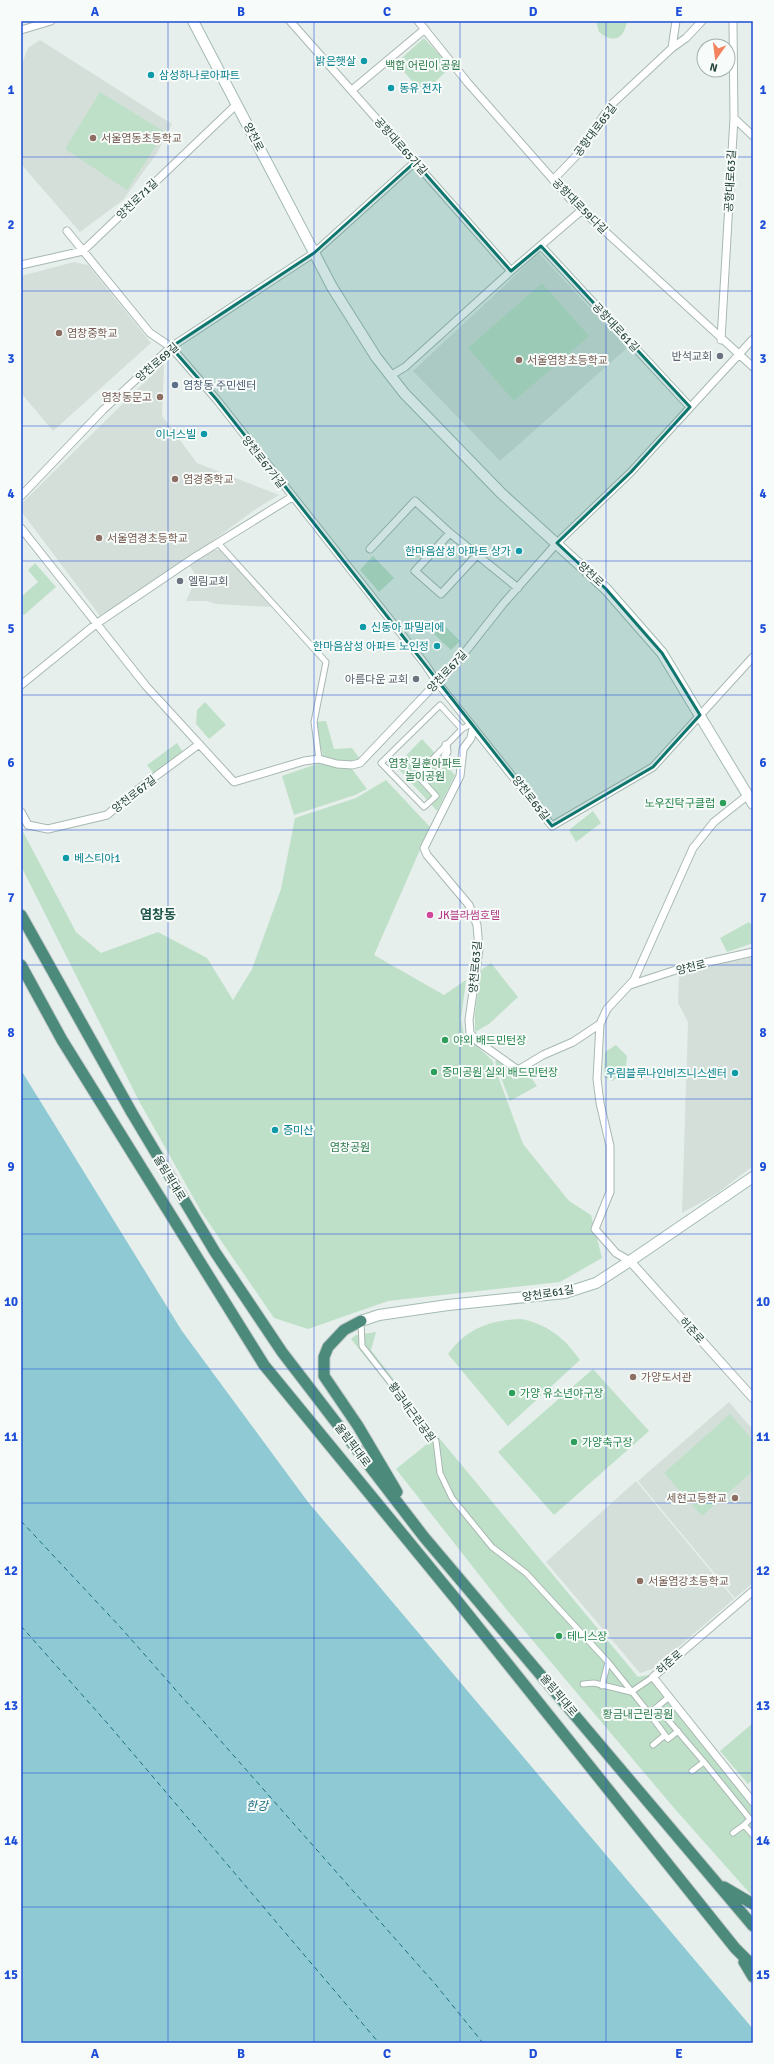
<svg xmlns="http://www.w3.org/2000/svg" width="774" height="2064" font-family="Signika,'Noto Sans KR',sans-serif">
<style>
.built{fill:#d4dfda}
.green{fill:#bfe0c8}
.water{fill:#8ec9d4}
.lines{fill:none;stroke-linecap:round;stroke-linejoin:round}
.ferry{stroke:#1c6f80;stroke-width:1;stroke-dasharray:5 4;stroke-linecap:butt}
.pedestrian-casing{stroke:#a8b8b2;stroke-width:7}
.minor-casing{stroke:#a8b8b2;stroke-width:9}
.tertiary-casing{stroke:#a8b8b2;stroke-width:10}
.secondary-casing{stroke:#a4bbb3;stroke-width:12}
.trunk-casing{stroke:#c2cac8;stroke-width:13}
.pedestrian{stroke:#fff;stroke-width:5}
.minor{stroke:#fff;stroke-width:7}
.tertiary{stroke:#fff;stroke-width:8}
.secondary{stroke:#fff;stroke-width:10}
.trunk{stroke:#4c8a7c;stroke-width:11}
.marked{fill:#0f766e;fill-opacity:0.2;stroke:#0f766e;stroke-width:3;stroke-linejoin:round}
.grid{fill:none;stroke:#1d4ed8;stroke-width:1;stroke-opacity:0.55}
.culture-dot{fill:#0f9aa8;stroke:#f7fbf9;stroke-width:1.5}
.education-dot{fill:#8d6e63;stroke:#f7fbf9;stroke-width:1.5}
.worship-dot{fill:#6b7280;stroke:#f7fbf9;stroke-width:1.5}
.service-dot{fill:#5c6f8a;stroke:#f7fbf9;stroke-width:1.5}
.leisure-dot{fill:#2e9e5b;stroke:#f7fbf9;stroke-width:1.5}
.hotel-dot{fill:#d1479c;stroke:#f7fbf9;stroke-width:1.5}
.labels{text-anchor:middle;stroke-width:4;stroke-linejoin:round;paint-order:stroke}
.culture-label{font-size:11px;fill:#0d838f;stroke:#f7fbf9;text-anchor:end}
.park-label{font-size:11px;fill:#2d7a4b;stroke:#f7fbf9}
.street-label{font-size:11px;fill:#24423a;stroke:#f7fbf9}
.education-label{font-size:11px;fill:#785e54;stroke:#f7fbf9;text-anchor:start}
.worship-label{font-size:11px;fill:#5b616d;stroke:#f7fbf9;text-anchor:end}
.service-label{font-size:11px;fill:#4e5e75;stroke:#f7fbf9;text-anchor:start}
.leisure-label{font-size:11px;fill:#27864d;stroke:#f7fbf9;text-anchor:start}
.hotel-label{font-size:11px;fill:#b23c85;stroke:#f7fbf9;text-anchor:start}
.water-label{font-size:12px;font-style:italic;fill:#1c6f80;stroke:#f7fbf9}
.quarter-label{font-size:13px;font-weight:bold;fill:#1f5548;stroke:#f7fbf9}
.neatline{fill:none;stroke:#1d4ed8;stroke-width:1.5}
.grid-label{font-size:13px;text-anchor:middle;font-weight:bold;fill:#1d4ed8}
</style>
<rect width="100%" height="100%" fill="#e6efeb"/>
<path class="built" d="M40,40L172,124L157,153L123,200L80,232L21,164V66L28,48Z
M539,253L627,348L500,461L413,371Z
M74,262L88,265L151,343L53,431L21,393V276Z
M164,363L162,416L197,463L279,495L256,509L178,566L100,616L21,511V504Z
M211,550H222L271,607L216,604L207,601H186L197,577L189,565Z
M753,957V1166L716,1194L682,1213L688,1022L678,1003L679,975L686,971Z
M729,1402L753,1430V1583L735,1598L638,1481Z
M636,1481L734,1599L653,1669L640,1673L546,1562Z"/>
<path class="green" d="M596,21H627C624,39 614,44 599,32Z
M424,38L451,67L423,93L396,63Z
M100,92L165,132L127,190L65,149Z
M542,283L589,336L514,401L468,348Z
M373,556L394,578L379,592L360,570Z
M35,563L56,587L24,615L21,613V597L38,582L28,570Z
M442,623L460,641L451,650L432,632Z
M205,702L226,725L209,739L196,724L197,710Z
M326,721L334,749L352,748L361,760C347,765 337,762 323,756L314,722Z
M422,739L455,775L437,811L396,766Z
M177,743L184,754L155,775L147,765Z
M320,763L352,769L367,789L355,795L294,815L282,776Z
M386,780L430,827L374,955L444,995L466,980L461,1019L464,1035L492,1060L523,1144L569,1201L591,1215L602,1258L560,1282L388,1301L308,1329L274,1318L202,1213L139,1101L21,866V828L76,932L101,953L158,932L207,958L233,1000L252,969L281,889L295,818L356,798Z
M593,811L601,823L576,842L569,830Z
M749,922L753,927V943L727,952L720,938Z
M491,963L518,997L489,1024L475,1032V1012L481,970Z
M616,1045L627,1056L626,1068L613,1081L604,1077L605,1052Z
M497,1060L518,1075L526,1070L537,1086L510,1101L495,1062Z
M521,1319C547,1324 565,1338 580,1360L508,1426L448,1354C467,1328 490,1320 521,1319Z
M376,1332L371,1350L440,1439L638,1677L648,1675L753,1806V1897L674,1808L506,1609L396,1469L432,1440L351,1339L356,1335Z
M593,1369L649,1431L554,1515L498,1452Z
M730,1414L753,1440V1471L702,1516L664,1473Z
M753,1723V1779L748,1784L720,1751Z"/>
<path class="water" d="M21,1070L182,1331L308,1502L753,2029V2043H21Z"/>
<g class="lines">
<path class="ferry" d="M21,1521L122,1629L436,1985L483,2043
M21,1626L108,1724L379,2043"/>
<g class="pedestrian-casing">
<path id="pedestrian" d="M218,543L326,662L314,722L319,759
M462,729L440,705L381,763L424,807L436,796L417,775L462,729L471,724
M361,1321L362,1346L436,1441L440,1473L452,1498L492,1547L526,1573L608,1662L649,1713L657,1707L704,1762L750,1819L744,1825L753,1835
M583,1684L594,1683L631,1692L653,1677
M602,1686L608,1662
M657,1707L669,1697
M649,1713L668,1739L678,1731
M653,1745L665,1735
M692,1771L704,1762
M733,1833L744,1825"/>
</g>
<g class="minor-casing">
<path id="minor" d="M290,21L511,271
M418,21L468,83L571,200L753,367
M21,30L51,21
M672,48L676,21
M352,90L425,29
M734,118L753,136
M553,180L576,156L611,105L672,48L686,38L702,21
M67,231L150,333L171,347L217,400L425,664L437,682L552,826L653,767L753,657
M541,246L690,407
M21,265L83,251L237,104
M721,340L734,118L733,23
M390,376L405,367L511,271L582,210
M21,496L103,410L171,347L314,253L415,162
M21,528L146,686L234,782L304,761L319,759L337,764L352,765L360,763L462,656L503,604L557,543L631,472L753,339
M450,533L415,571L441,594L477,555
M370,549L415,501L450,533L518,588
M21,685L96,624L195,557L292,497
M473,727L471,738L463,749L460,776L424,848L427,855L469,905L477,925L479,949L469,1020L470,1033L477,1041L518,1070L543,1055L573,1042L600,1024L607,1009L634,980L693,848L714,822L748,795
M445,756L447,752L446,745
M21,812L28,825L48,829L107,815L129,796L198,745
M630,985L682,968L753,952
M600,1024L597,1079L600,1103L610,1146V1192L595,1229L616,1253L630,1261
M753,1591L653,1677L753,1802"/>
</g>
<g class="tertiary-casing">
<path id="tertiary" d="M630,1261L753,1398"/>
</g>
<g class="secondary-casing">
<path id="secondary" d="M193,21L332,287L376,357L404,393L501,493L606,589L662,653L753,804
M361,1321L379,1315L448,1305L565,1293L596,1283L630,1261L753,1177"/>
</g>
<g class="trunk-casing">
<path id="trunk" d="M21,915L132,1113L215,1252L282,1352L424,1537L753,1926
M21,965L62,1040L264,1365L459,1603L735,1948L753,1966
M361,1321L344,1330L328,1347L324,1357V1376L358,1426L397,1492
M724,1887L753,1904
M744,1962L753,1977"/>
</g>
<use href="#pedestrian" class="pedestrian"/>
<use href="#minor" class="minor"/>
<use href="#tertiary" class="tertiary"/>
<use href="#secondary" class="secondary"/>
<use href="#trunk" class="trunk"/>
</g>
<path class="marked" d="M415,162L511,271L541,246L690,407L631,472L557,543L606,589L662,653L700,715L653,767L552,826L217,400L171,347L314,253Z"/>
<path class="grid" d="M168,21V2043M314,21V2043M460,21V2043M606,21V2043M21,157H753M21,291H753M21,426H753M21,561H753M21,695H753M21,830H753M21,965H753M21,1099H753M21,1234H753M21,1369H753M21,1503H753M21,1638H753M21,1773H753M21,1907H753"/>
<g class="culture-dot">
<circle cx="364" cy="61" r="4"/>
<circle cx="151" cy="75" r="4"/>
<circle cx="391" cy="88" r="4"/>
<circle cx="204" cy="434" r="4"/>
<circle cx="519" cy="551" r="4"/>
<circle cx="363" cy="627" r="4"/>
<circle cx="437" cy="646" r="4"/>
<circle cx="66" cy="858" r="4"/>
<circle cx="735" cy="1073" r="4"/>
<circle cx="275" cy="1130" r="4"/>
</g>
<g class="education-dot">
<circle cx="93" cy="138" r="4"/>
<circle cx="59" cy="333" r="4"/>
<circle cx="519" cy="360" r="4"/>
<circle cx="160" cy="397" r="4"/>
<circle cx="175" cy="479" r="4"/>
<circle cx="99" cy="538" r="4"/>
<circle cx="633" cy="1377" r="4"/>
<circle cx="735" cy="1498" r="4"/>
<circle cx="640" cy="1581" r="4"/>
</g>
<g class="worship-dot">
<circle cx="720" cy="356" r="4"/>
<circle cx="180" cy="581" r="4"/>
<circle cx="416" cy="679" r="4"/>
</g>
<circle class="service-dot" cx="175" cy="385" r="4"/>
<g class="leisure-dot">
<circle cx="723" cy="803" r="4"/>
<circle cx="445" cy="1040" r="4"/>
<circle cx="434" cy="1072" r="4"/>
<circle cx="512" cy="1393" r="4"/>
<circle cx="574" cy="1442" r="4"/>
<circle cx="559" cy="1636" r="4"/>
</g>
<circle class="hotel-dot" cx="430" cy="915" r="4"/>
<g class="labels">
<g class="culture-label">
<text x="356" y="65">밝은햇살</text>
<text x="159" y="79" text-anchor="start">삼성하나로아파트</text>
<text x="399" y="92" text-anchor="start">동유 전자</text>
<text x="196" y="438">이너스빌</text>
<text x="511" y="555">한마음삼성 아파트 상가</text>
<text x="371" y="631" text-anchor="start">신동아 파밀리에</text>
<text x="429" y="650">한마음삼성 아파트 노인정</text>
<text x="74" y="862" text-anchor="start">베스티아1</text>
<text x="727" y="1077">우림블루나인비즈니스센터</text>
<text x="283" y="1134" text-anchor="start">증미산</text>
</g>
<g class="park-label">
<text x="423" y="69">백합 어린이 공원</text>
<text x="425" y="767">염창 길훈아파트<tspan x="425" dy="13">놀이공원</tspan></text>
<text x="350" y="1151">염창공원</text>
<text x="638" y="1718">황금내근린공원</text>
</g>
<g class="street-label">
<text transform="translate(595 130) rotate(-53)" y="4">공항대로65길</text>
<text transform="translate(254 137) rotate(63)" y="4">양천로</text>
<text transform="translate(401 146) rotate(48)" y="4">공항대로65가길</text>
<text transform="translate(730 181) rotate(-87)" y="4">공항대로63길</text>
<text transform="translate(137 199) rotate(-44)" y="4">양천로71길</text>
<text transform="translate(580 206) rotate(45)" y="4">공항대로59다길</text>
<text transform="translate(616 327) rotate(47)" y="4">공항대로61길</text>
<text transform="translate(157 362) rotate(-41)" y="4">양천로69길</text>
<text transform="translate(264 462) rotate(52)" y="4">양천로67가길</text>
<text transform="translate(591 574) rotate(43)" y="4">양천로</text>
<text transform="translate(447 671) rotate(-47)" y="4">양천로67길</text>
<text transform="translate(134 794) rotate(-38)" y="4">양천로67길</text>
<text transform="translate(531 798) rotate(52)" y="4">양천로65길</text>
<text transform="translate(475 967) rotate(-85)" y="4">양천로63길</text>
<text transform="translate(691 967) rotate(-14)" y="4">양천로</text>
<text transform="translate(170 1178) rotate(59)" y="4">올림픽대로</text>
<text transform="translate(548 1293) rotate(-9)" y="4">양천로61길</text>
<text transform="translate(692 1330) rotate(48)" y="4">허준로</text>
<text transform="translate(412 1412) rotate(54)" y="4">황금내근린공원</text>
<text transform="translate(353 1445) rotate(53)" y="4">올림픽대로</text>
<text transform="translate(669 1662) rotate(-41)" y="4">허준로</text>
<text transform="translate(559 1695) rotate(50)" y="4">올림픽대로</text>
</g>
<g class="education-label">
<text x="101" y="142">서울염동초등학교</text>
<text x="67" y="337">염창중학교</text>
<text x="527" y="364">서울염창초등학교</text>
<text x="152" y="401" text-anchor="end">염창동문고</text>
<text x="183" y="483">염경중학교</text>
<text x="107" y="542">서울염경초등학교</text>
<text x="641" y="1381">가양도서관</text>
<text x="727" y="1502" text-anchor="end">세현고등학교</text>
<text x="648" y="1585">서울염강초등학교</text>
</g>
<g class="worship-label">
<text x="712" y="360">반석교회</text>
<text x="188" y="585" text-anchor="start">엘림교회</text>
<text x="408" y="683">아름다운 교회</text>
</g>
<g class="service-label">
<text x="183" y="389">염창동 주민센터</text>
</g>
<g class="leisure-label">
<text x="715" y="807" text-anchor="end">노우진탁구클럽</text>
<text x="453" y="1044">야외 배드민턴장</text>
<text x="442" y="1076">증미공원 실외 배드민턴장</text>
<text x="520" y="1397">가양 유소년야구장</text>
<text x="582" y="1446">가양축구장</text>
<text x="567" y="1640">테니스장</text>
</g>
<g class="hotel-label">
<text x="438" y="919">JK블라썸호텔</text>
</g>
<g class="water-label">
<text x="257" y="1810">한강</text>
</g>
<g class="quarter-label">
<text x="158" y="919">염창동</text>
</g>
</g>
<rect width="774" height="2064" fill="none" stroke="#f7fbf9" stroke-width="44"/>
<g transform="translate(716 58) rotate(194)"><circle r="19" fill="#f7fbf9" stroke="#a3b1ad"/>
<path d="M0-3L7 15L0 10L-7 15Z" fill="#f4845f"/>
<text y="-6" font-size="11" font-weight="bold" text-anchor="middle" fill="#24423a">N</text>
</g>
<rect x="22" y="22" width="730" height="2020" class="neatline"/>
<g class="grid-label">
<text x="95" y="16">A</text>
<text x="241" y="16">B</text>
<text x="387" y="16">C</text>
<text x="533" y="16">D</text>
<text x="679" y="16">E</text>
<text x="11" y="94">1</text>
<text x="763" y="94">1</text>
<text x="11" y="229">2</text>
<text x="763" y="229">2</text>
<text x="11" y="363">3</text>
<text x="763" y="363">3</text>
<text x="11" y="498">4</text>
<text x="763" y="498">4</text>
<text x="11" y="633">5</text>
<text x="763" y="633">5</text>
<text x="11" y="767">6</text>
<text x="763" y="767">6</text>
<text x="11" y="902">7</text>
<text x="763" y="902">7</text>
<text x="11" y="1037">8</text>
<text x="763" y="1037">8</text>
<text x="11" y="1171">9</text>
<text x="763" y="1171">9</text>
<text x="11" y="1306">10</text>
<text x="763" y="1306">10</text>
<text x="11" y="1441">11</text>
<text x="763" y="1441">11</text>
<text x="11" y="1575">12</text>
<text x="763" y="1575">12</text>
<text x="11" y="1710">13</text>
<text x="763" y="1710">13</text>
<text x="11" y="1845">14</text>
<text x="763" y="1845">14</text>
<text x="11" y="1979">15</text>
<text x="763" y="1979">15</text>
<text x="95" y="2058">A</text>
<text x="241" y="2058">B</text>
<text x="387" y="2058">C</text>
<text x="533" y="2058">D</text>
<text x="679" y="2058">E</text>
</g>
</svg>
